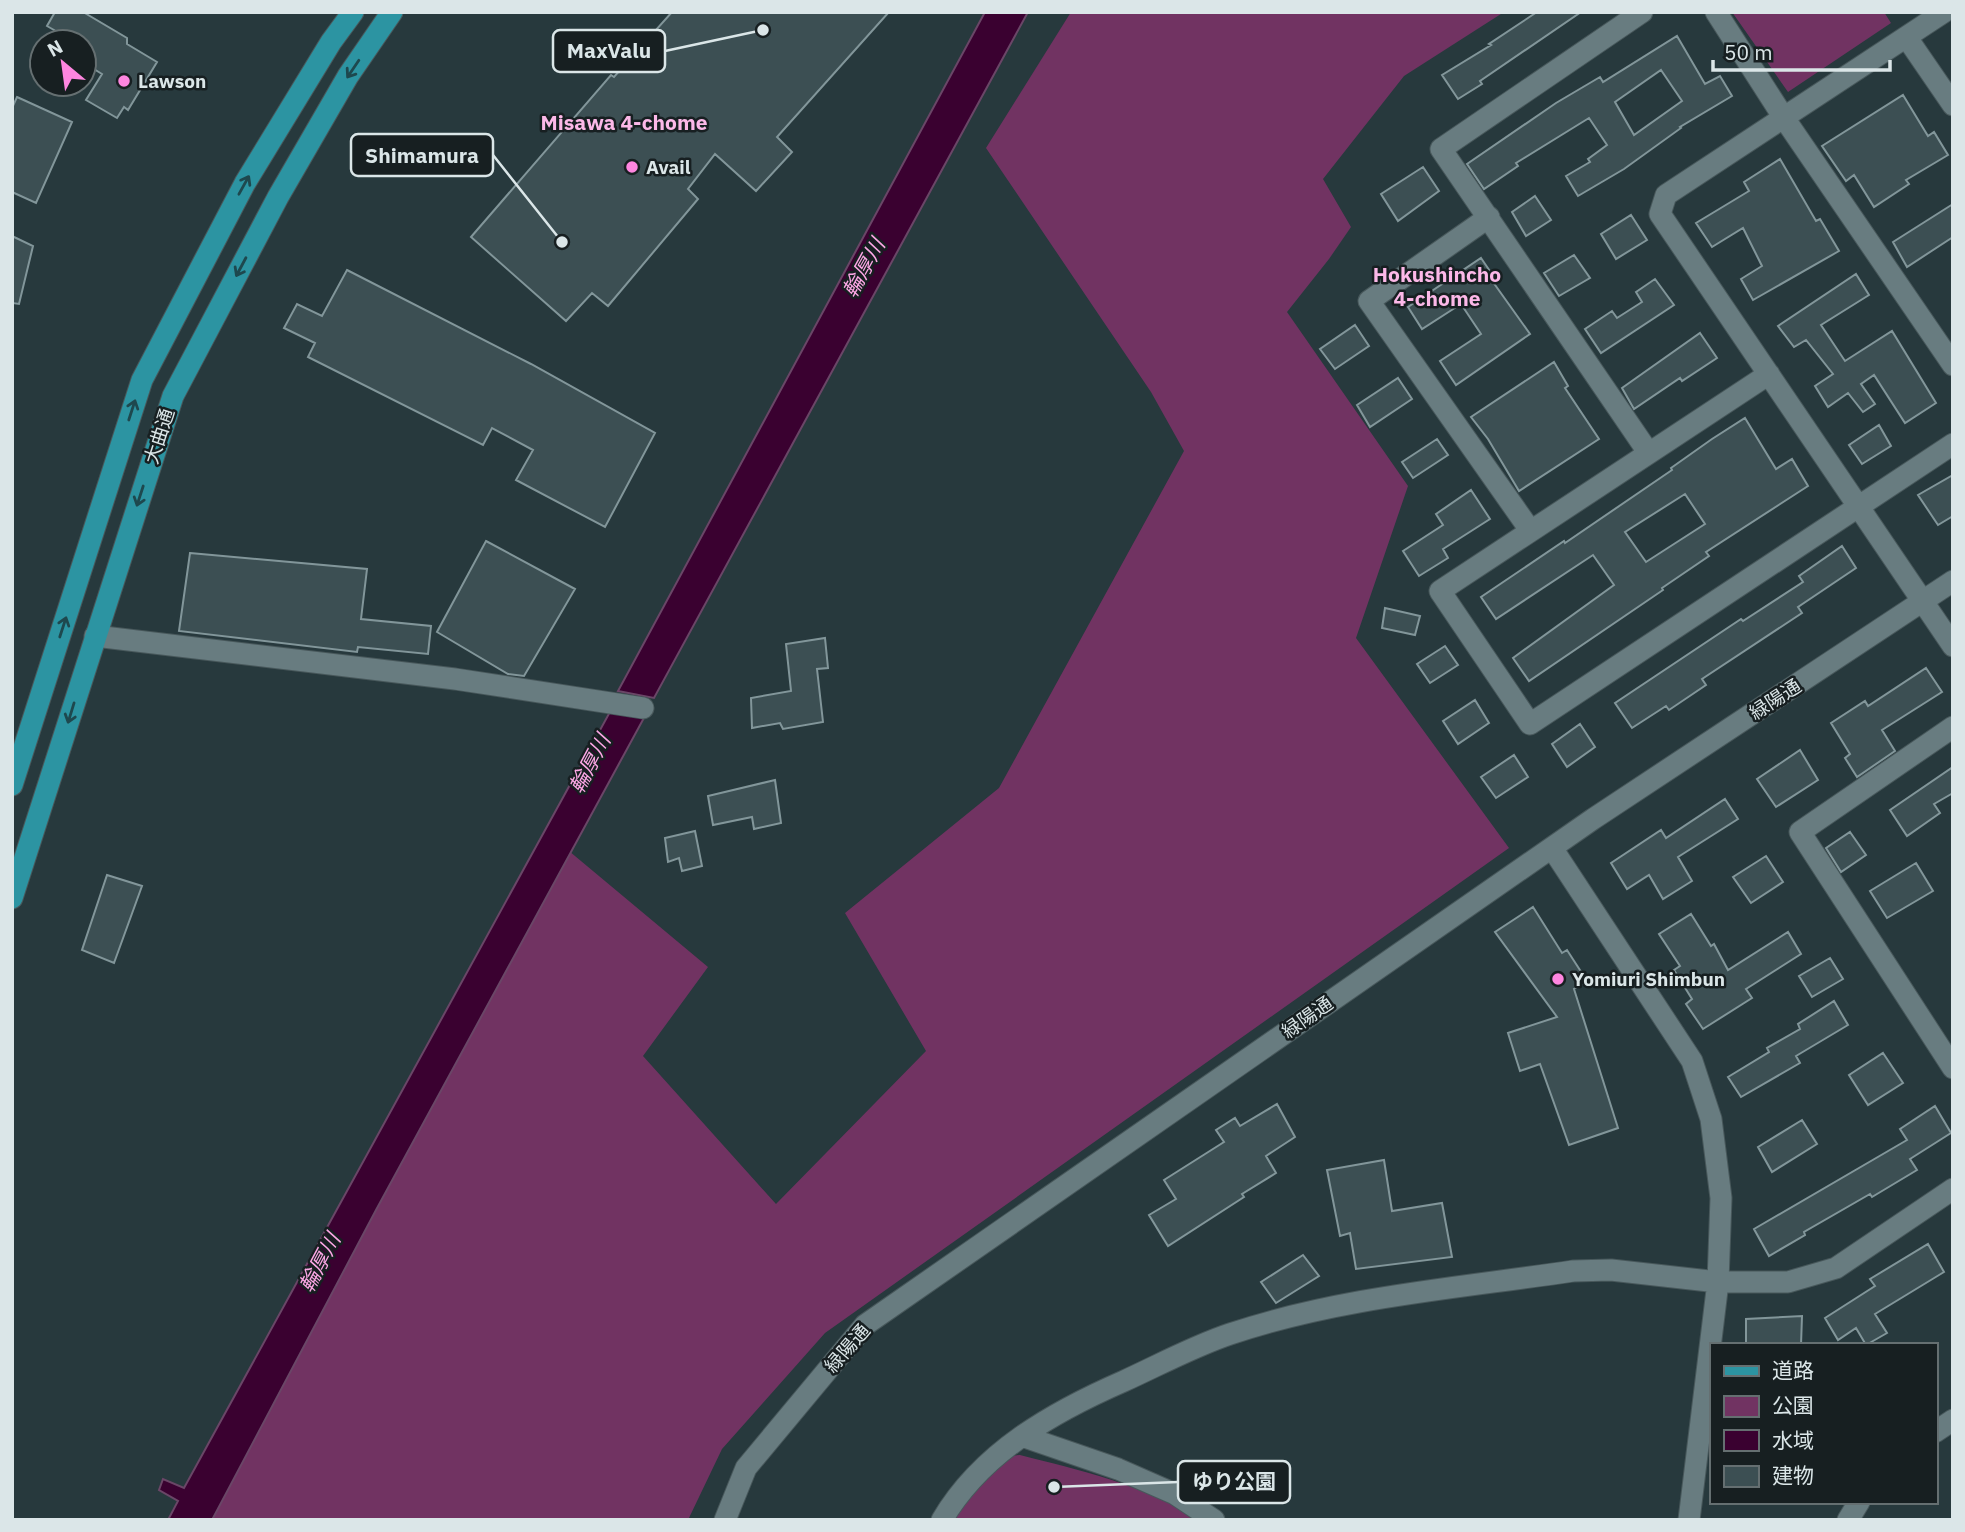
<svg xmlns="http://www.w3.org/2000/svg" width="1965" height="1532" font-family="'IBM Plex Sans','Noto Sans JP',sans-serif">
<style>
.green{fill:#713362}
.water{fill:#3a0130;stroke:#6a4667;stroke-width:2}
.building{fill:#3c4f53;stroke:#82969a;stroke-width:2;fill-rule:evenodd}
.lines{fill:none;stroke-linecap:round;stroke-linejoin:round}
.minor-casing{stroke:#48585b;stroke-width:23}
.major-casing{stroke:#48585b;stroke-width:23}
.minor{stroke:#687c80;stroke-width:21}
.major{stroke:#2c94a2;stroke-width:21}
.oneway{stroke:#1e484e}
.poi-dot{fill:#fe86e0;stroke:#171f21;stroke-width:2.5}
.labels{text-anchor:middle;stroke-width:5;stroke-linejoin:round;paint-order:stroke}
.poi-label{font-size:19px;font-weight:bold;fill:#dbe6e8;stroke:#171f21;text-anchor:start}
.street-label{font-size:19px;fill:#dbe6e8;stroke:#171f21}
.neighbourhood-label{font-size:21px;font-weight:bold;fill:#fcb8e8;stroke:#171f21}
.water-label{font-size:21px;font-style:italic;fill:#fca7e5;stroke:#171f21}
.leader{fill:none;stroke:#dbe6e8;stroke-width:2.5}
.callout-dot{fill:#dbe6e8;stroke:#171f21;stroke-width:2.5}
.callout{fill:#171f21;stroke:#dbe6e8;stroke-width:2.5}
.callout-label{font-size:21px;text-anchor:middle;font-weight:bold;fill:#dbe6e8}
</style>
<rect width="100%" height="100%" fill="#27393d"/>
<path class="green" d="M1071,12H1504L1404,76L1323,179L1351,227L1329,259L1287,312L1408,486L1356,638L1509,848L825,1333L722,1449L688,1520H197L563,846L708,967L643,1056L776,1204L926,1051L845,913L999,788L1184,451L1151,392L986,148Z
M1732,12H1884L1891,23L1788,92Z
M1020,1455C1075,1469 1151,1486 1197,1520H954L970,1497L1008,1456Z"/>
<path class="water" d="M985,12H1028L654,698L618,691Z
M611,710L645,716L376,1210L212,1520H168L178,1501L159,1490L163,1479L184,1488Z"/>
<path class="building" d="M55,12H83L127,38V44L157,62L128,110L124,107L117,118L86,100L102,74L89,66L92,61L84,56V42H75L47,26Z
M672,12H889L777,137L792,152L756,191L715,154L688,189L698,199L608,306L592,293L566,321L471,237L611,75L614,77Z
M1537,12H1581L1480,81L1482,84L1458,99L1442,75L1491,45L1489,44Z
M1677,36L1705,84L1720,76L1732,96L1680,127L1681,128L1624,169L1578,196L1566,176L1590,162L1588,159L1607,145L1589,118L1516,163L1518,166L1484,189L1467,164L1556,103L1600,77L1603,82ZM1661,70L1682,101L1634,135L1615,102Z
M1903,95L1928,136L1934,132L1948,155L1906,180L1909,184L1874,207L1854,175L1846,181L1822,146Z
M17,97L72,122L36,203L12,192V108Z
M1780,159L1816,221L1820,219L1839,251L1753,300L1741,279L1762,266L1743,228L1712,247L1696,223L1749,191L1744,182Z
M1423,167L1439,191L1398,221L1381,194Z
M1535,196L1551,220L1526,236L1512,212Z
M1953,204V237L1907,267L1893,242Z
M1631,215L1647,240L1616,259L1601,234Z
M12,236L33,246L19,304L12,303Z
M1574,255L1590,278L1559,296L1544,273Z
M1481,258L1496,280L1493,282L1530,334L1456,385L1440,361L1481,334L1461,304L1422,329L1408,307Z
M347,270L531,364L655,433L605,527L516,480L533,450L492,428L483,445L308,357L315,343L284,328L297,304L322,316Z
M1856,274L1869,295L1821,325L1845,361L1892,331L1936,403L1905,423L1874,375L1861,384L1875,404L1863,412L1848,393L1828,407L1815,386L1833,374L1806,340L1794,347L1778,326Z
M1655,279L1674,305L1601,353L1585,329L1612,311L1617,318L1642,302L1636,292Z
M1355,325L1369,346L1335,369L1320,349Z
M1700,333L1717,358L1682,381L1680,378L1634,409L1622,388Z
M1554,362L1568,386L1565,388L1599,439L1519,491L1488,439L1471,417Z
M1398,378L1412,399L1370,427L1357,405Z
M1745,418L1776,469L1792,459L1808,486L1706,552L1709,556L1662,588L1663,590L1529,681L1513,658L1614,585L1593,555L1496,619L1481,597L1564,541L1565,543L1672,470L1671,468L1712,439ZM1685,494L1705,524L1646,562L1625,532Z
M1879,425L1891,446L1862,464L1849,445Z
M1437,439L1448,455L1413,478L1402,462Z
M1953,475V516L1938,525L1918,495Z
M1471,490L1490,519L1443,549L1448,558L1419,576L1403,551L1443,525L1436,514Z
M486,541L575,589L524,676L508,674L437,632Z
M1842,546L1856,568L1798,607L1802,613L1702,679L1706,685L1669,710L1666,706L1632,728L1615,703L1741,619L1743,621L1803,582L1799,576Z
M190,553L367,569L361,619L431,626L428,654L358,647L357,652L179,631Z
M1385,608L1420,616L1415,635L1382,628Z
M825,638L828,668L817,669L823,722L783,729L780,723L752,728L751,698L791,691L786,644Z
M1445,646L1458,665L1430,683L1417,664Z
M1926,668L1942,692L1882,730L1895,751L1857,777L1845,758L1850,754L1831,723L1865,701L1868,706Z
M1475,700L1489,723L1458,744L1443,721Z
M1580,724L1595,747L1567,767L1552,744Z
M1800,750L1818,780L1776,807L1757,779Z
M1514,755L1528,777L1496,798L1481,777Z
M1953,767V793L1934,804L1940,813L1907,836L1890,810Z
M775,780L781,823L754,829L752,817L713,825L708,796Z
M1725,799L1738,819L1678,857L1692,881L1663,899L1649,875L1627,889L1611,863L1661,830L1666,838Z
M695,831L702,866L682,871L679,858L668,862L665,838Z
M1850,832L1866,855L1841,872L1826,848Z
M1766,856L1783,882L1751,903L1733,877Z
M1916,863L1933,891L1887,918L1870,891Z
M107,875L142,886L114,963L82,950Z
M1533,907L1562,953L1567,950L1587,981L1574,989L1618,1128L1569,1145L1540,1064L1520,1071L1508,1033L1557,1017L1495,932Z
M1691,914L1711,946L1714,944L1728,970L1788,932L1801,954L1746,989L1752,998L1703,1029L1686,1004L1692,999L1674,970L1680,966L1659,934Z
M1830,958L1843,979L1812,997L1799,976Z
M1834,1001L1848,1025L1796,1056L1800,1063L1741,1097L1728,1077L1769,1052L1767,1048L1800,1029L1798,1024Z
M1883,1053L1903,1083L1868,1105L1849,1075Z
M1277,1104L1295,1137L1266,1156L1276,1173L1242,1194L1244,1197L1168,1246L1149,1215L1176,1199L1164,1180L1224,1142L1216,1130L1235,1118L1240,1126Z
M1935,1106L1951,1133L1910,1159L1917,1170L1872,1197L1870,1194L1804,1232L1805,1235L1769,1256L1754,1229L1907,1140L1900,1129Z
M1802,1120L1817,1144L1772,1172L1758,1147Z
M1384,1160L1392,1211L1442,1203L1452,1257L1356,1269L1350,1233L1340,1236L1327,1170Z
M1928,1244L1944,1272L1875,1314L1887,1333L1866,1345L1856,1328L1838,1340L1825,1318L1875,1286L1870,1279Z
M1303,1255L1319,1276L1276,1303L1261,1282Z
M1802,1316L1801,1345H1746V1319Z"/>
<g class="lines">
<g class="minor-casing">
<path id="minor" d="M1642,12L1441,149L1648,452
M1716,12L1784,118L1953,365
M1944,12L1666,195L1660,214L1953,646
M1907,38L1953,105
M1489,217L1369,301L1530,530
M1769,374L1440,591L1530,724L1953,444
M95,636L455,679L643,708
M1953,727L1800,832L1953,1068
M1552,848L1692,1061L1711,1119L1721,1198L1718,1282L1689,1520
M1935,1432L1953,1420
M1022,1436L1118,1469L1175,1494L1214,1520
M725,1520L746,1468L865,1325L1593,819L1953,581
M942,1520C982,1452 1053,1412 1124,1381C1159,1365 1194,1346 1230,1334C1340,1297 1459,1288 1573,1271L1611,1270L1718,1282H1788L1836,1268L1953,1189
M1848,1520L1859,1502"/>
</g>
<g class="major-casing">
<path id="major" d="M12,785L142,380L245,183L331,42L353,12
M12,898L173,396L278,197L348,76L392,12"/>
</g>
<use href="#minor" class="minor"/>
<use href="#major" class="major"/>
</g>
<defs><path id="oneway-shaft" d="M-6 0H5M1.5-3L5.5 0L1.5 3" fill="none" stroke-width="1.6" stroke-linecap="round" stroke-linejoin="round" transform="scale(1.75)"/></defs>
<g class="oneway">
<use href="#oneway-shaft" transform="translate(353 69) rotate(124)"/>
<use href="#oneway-shaft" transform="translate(244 185) rotate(-61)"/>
<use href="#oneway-shaft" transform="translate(241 267) rotate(118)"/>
<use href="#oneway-shaft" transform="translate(132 410) rotate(-72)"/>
<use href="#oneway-shaft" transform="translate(140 496) rotate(108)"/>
<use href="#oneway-shaft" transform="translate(63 627) rotate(-72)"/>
<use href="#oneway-shaft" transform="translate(71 713) rotate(107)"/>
</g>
<g class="poi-dot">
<circle cx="124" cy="81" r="7"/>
<circle cx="632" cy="167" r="7"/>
<circle cx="1558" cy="979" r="7"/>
</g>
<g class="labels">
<g class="poi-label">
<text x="138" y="88">Lawson</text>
<text x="646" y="174">Avail</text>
<text x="1572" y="986">Yomiuri Shimbun</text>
</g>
<g class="street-label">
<text transform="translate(159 436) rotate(-72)" y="7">大曲通</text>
<text transform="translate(1775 699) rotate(-33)" y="7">緑陽通</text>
<text transform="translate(1307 1017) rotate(-35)" y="7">緑陽通</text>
<text transform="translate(847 1348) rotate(-49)" y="7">緑陽通</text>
</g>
<g class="neighbourhood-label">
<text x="624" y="130">Misawa 4-chome</text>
<text x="1437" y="282">Hokushincho<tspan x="1437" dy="24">4-chome</tspan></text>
</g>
<g class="water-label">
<text transform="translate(864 268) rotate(-61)" y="7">輪厚川</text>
<text transform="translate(590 764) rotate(-62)" y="7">輪厚川</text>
<text transform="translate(320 1263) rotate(-62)" y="7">輪厚川</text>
</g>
</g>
<path class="leader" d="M763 30L665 51M562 242L493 155M1054 1487L1178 1482"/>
<g class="callout-dot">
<circle cx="763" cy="30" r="7"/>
<circle cx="562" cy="242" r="7"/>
<circle cx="1054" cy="1487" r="7"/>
</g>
<g class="callout">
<rect x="553" y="30" width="112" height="42" rx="7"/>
<rect x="351" y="134" width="142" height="42" rx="7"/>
<rect x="1178" y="1461" width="112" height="42" rx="7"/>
</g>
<g class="callout-label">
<text x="609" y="58">MaxValu</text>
<text x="422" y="163">Shimamura</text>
<text x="1234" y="1489">ゆり公園</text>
</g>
<rect width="1965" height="1532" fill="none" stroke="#dbe6e8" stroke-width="28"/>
<rect x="1710" y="1343" width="228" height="161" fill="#171f21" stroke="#656f71" stroke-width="2"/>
<rect x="1724" y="1366" width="35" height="10" fill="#2c94a2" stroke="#656f71" stroke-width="2"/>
<text x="1772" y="1378" font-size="21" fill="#dbe6e8">道路</text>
<rect x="1724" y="1396" width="35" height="21" fill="#713362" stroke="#656f71" stroke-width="2"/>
<text x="1772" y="1413" font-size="21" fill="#dbe6e8">公園</text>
<rect x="1724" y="1430" width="35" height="21" fill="#3a0130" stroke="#656f71" stroke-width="2"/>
<text x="1772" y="1448" font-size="21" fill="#dbe6e8">水域</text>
<rect x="1724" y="1466" width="35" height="21" fill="#3c4f53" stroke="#656f71" stroke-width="2"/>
<text x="1772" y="1483" font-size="21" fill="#dbe6e8">建物</text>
<g transform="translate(63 63) rotate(331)"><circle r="33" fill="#171f21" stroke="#656f71" stroke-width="2"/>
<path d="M0-5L12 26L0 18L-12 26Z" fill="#fe86e0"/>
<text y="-10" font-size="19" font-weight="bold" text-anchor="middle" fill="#dbe6e8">N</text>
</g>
<path d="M1713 60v10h177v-10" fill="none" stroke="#dbe6e8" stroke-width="3.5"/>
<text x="1724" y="60" font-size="21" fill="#dbe6e8" stroke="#171f21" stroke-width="5" paint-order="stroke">50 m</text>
</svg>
